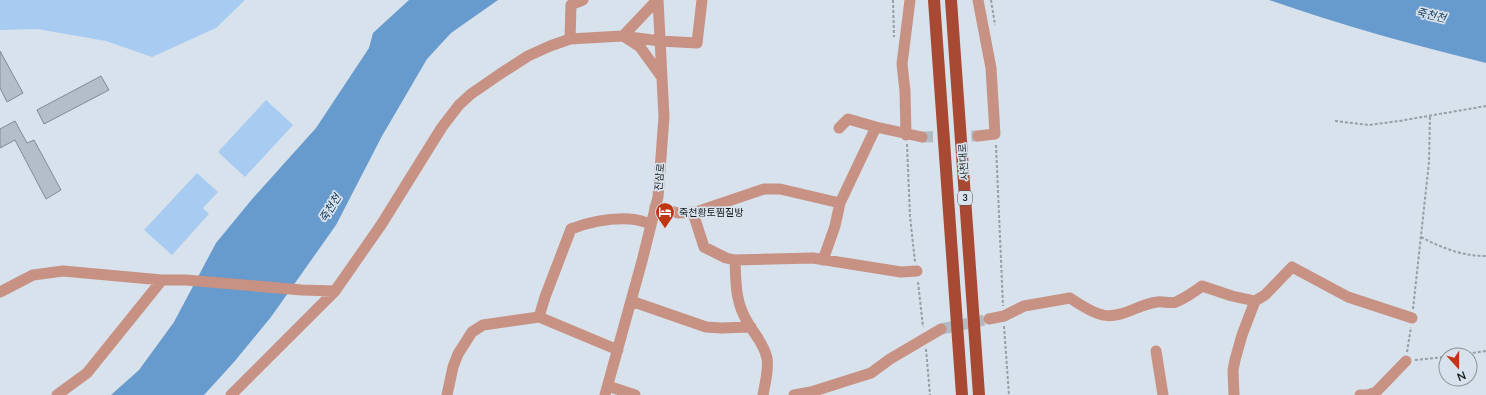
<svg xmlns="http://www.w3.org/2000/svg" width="1486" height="395" font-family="Lato,'Noto Sans KR',sans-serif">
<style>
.green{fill:#a8ccf1}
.water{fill:#679acd}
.building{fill:#b4bec8;stroke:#828b95}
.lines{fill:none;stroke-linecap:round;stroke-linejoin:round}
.minor-tunnel{stroke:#b1bac3;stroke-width:11;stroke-dasharray:11 5.5;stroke-linecap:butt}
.path{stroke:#969ea6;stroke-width:2;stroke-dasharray:3 2;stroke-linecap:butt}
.minor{stroke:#c79183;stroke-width:11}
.major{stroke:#a84933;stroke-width:12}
.labels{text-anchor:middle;stroke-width:3.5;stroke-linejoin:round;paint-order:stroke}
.shield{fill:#d8e2ec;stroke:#50565b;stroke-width:1}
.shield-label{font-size:9px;font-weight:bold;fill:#161a1d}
.street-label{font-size:10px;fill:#161a1d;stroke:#d8e2ec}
.poi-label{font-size:10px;fill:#161a1d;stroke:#d8e2ec;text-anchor:start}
.water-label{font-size:11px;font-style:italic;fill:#0c3355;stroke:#d8e2ec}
</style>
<rect width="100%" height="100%" fill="#d8e2ec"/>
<path class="green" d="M0,0H245L216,28L152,57L106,41L37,29L0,30Z
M266,100L293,125L245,177L218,152Z
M197,173L218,192L203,208L209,214L172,255L144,230Z"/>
<path class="water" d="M409,0H498L451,33L427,59L382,136L336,225L271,317L234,362L204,395H111L139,370L174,322L216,243L253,198L316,128L369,48L373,33Z
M1269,0H1486V63C1413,45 1340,25 1269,0Z"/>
<path class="building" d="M0,51L23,93L7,102L0,88Z
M101,76L109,90L44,124L37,110Z
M15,121L27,143L34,140L61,190L46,199L15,140L0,148V129Z"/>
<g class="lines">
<path class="minor-tunnel" d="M922,137L978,136
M941,329L989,319"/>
<path class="path" d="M893,0L894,37
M991,0L995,25
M1335,121L1369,125L1399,121L1486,106
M907,144L910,216L915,262
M996,145L1003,306
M1421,237C1442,248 1462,256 1486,256
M918,282L923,327
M1413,309L1429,162L1430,116
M1004,326L1009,395
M926,349L930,395
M1407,352L1411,327
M1458,355L1486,351
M1415,360L1446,357"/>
<path class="minor" d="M657,0L623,36L640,47L661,76
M978,0L991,68L995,134L978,136
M570,39L571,5L583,0
M839,128L848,119L876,127L922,137
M906,135L905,91L902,64L910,0
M655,207L678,213L696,212L764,189H780L840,203
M693,213L704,247L726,258L735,260L813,258L901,272L917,271
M735,260C736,284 735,302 748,323C755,335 764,344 767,358C769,370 765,383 763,395
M823,260L835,226L840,203L876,127
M0,292L33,275L63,271L162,280H186L302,290L335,291
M631,301L706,327L721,328L751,327
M539,317L545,297L571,229C589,222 610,218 630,219C637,219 644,222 651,224
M989,319L1004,316L1024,306L1070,298C1079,304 1092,313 1103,315C1121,319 1139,304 1157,302C1163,301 1170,304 1176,302C1185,298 1194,292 1202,286L1232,296L1255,301
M1156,351L1163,395
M608,386L635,395
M57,395L87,373L162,280
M231,395L335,291L381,225L442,127L459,105L471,94L500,74L528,56L550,46L570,39L622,36L660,41L697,43L702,0
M447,395L453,367L458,354L472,332L483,325L539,317L618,350
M605,395L642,261L658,197L664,117L658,0
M794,395L811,392L871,373L890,359L941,329
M1234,395L1233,370L1235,360L1242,335L1255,301L1265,295L1292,267L1348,297L1412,318
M1360,395H1368L1376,392L1406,361"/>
<path class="major" d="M934,0L962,395
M951,0L979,395"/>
</g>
<defs>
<g id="hotel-pin" transform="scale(1)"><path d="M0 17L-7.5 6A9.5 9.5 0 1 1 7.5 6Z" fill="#c03612" stroke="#d8e2ec"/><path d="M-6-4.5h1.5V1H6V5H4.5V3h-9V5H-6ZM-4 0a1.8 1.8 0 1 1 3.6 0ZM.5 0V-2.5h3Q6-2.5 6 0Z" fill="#fff"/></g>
</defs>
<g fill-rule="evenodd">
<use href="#hotel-pin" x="665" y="212"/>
</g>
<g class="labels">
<rect class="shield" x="958" y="191" width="14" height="14" rx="3"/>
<g class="shield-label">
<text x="965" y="201">3</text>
</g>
<g class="street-label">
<text transform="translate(963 162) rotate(-94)" y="4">사천대로</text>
<text transform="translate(659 177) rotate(-85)" y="4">진삼로</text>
</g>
<g class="poi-label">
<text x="679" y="216">죽천황토찜질방</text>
</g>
<g class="water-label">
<text transform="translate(1431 15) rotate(13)" y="4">죽천천</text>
<text transform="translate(330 208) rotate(-58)" y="4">죽천천</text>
</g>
</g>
<g transform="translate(1458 367) rotate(159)"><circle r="19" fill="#d8e2ec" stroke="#8a9299"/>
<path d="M0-3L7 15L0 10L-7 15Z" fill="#c03612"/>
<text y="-6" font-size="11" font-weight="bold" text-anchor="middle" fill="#161a1d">N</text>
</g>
</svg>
